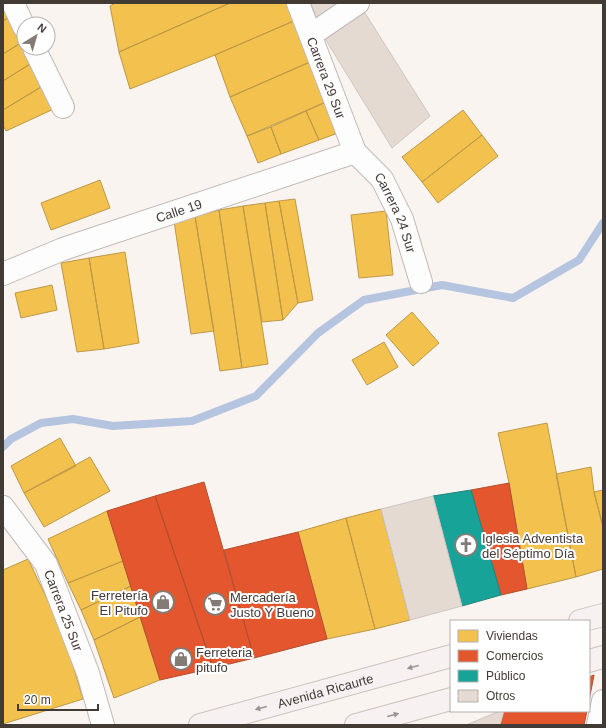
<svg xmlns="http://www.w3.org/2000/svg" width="606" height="728" font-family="Helvetica,sans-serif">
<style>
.homes{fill:#f2c14e;stroke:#bd9846}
.shops{fill:#e4572e;stroke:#b34e30}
.public{fill:#17a398;stroke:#24847a}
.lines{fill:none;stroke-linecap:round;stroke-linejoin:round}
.stream{stroke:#b5c5df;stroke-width:8}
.building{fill:#e5dad2;stroke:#cdc6c2}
.minor-casing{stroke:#c0b9b5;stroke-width:24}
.major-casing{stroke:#ccc1bd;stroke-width:24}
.minor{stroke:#fefdfd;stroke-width:22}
.major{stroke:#f7f2f1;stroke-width:22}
.oneway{fill:#9c9693}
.labels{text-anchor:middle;stroke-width:4;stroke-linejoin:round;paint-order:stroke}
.street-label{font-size:13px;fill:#423a35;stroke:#fff}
.poi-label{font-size:13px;fill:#423a35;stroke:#fff;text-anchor:start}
</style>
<rect width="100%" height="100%" fill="#faf4f0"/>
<path class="homes" d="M3,3L12,15L3,21Z
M115,3H230L119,52L110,6Z
M230,3H289L296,20L215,55L130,89L119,52Z
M12,15L24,41L3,54V21Z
M296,20L310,62L230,97L215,55Z
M24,41V48L35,61L3,81V54Z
M35,61L46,84L3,110V81Z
M310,62L326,102L247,136L230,97Z
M46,84L58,107L6,131L3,125V110Z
M326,102L338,133L319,140L306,111Z
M463,110L482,135L422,182L402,157Z
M306,111L319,140L281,154L271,127Z
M271,127L281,154L258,163L247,136Z
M482,135L498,156L438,203L422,182Z
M100,180L110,208L51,230L41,203Z
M295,199L313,300L298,303L279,201Z
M279,201L298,303L283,320L265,203Z
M265,203L283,320L262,322L243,206Z
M243,206L268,364L242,368L219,210Z
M219,210L242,368L220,371L195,216Z
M386,211L393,275L359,278L351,215Z
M195,216L214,331L191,334L174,221Z
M125,252L139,343L104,349L89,258Z
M89,258L104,349L77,352L61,263Z
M52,285L57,310L21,318L15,293Z
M412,312L439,343L413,366L386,335Z
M384,342L398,367L367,385L352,360Z
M547,423L576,577L527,589L509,483L498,433Z
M60,438L76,466L24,493L11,466Z
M90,457L110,491L44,527L24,493Z
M591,467L594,492L603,527V569L576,577L556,474Z
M603,490V527L594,492Z
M381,509L410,620L375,629L346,518Z
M107,511L123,561L68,583L48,539Z
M346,518L375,629L327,639L298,532Z
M28,559L63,632L83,699L3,724V570Z
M123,561L131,586L81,610L68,583Z
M131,586L140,617L94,640L81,610Z
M140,617L160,680L114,698L94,640Z"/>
<path class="shops" d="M204,482L254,658L213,668L155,496Z
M509,483L527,589L501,595L471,490Z
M155,496L213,668L160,680L107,511Z
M298,532L327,639L254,658L224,550Z
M594,675L589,701V677Z
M504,711H587L584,725H500Z"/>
<path class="public" d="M471,490L501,595L462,606L433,496Z"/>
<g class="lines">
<path class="stream" d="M3,447L11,439L41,423L73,419L113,426L192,421L256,396L318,333L364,300L442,285L513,298L579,260L603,223"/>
</g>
<path class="building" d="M311,3H363L321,32Z
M360,5L430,116L392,148L321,32Z
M433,496L462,606L410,620L381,509Z
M500,711H504L500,725H466Z"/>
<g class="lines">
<g class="minor-casing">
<g id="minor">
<path d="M13,3L24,27"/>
<path id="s1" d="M298,3L355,152L382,179L402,219L421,282"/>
<path d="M311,35L358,3"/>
<path d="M34,48L63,107"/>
<path id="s2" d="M3,274L63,249L355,152"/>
<path id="s3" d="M3,507L46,564L88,673L103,725"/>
<path d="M598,725L603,701"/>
</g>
</g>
<g class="major-casing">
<g id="major">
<path d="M580,621L603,615"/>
<path d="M589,661L603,657"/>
<path id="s4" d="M200,725L451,656"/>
<path d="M356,725L451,699"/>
</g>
</g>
<use href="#minor" class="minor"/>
<use href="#major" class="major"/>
</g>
<defs><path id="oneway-solid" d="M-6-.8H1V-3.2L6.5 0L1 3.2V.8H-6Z"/></defs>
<g class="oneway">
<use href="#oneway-solid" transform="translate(413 667) rotate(165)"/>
<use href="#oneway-solid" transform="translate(261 708) rotate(165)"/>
<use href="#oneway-solid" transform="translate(393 715) rotate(-15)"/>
</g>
<defs>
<g id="church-ring" transform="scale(1.15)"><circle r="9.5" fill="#fff" stroke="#827b76" stroke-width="1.5"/><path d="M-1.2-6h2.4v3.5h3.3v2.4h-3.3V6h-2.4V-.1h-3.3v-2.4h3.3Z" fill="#827b76"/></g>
<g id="shop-ring" transform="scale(1.15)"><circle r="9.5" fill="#fff" stroke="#827b76" stroke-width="1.5"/><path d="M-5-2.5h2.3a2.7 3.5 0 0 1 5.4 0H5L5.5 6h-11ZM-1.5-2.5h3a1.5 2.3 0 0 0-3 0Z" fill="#827b76"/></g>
<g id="supermarket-ring" transform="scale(1.15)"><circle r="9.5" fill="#fff" stroke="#827b76" stroke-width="1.5"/><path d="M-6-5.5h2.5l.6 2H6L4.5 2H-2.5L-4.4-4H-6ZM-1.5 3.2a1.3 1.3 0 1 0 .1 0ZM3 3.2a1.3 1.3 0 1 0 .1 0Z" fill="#827b76"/></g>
</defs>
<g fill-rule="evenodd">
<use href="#church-ring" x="466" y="545"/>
<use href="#shop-ring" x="163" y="602"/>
<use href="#supermarket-ring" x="215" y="604"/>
<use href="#shop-ring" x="181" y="659"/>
</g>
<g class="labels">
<g class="street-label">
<text dy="5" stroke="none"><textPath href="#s1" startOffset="80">Carrera 29 Sur</textPath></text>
<text dy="5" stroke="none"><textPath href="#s2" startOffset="187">Calle 19</textPath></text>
<text dy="5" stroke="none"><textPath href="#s1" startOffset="234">Carrera 24 Sur</textPath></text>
<text dy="5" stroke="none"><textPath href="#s3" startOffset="121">Carrera 25 Sur</textPath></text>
<text dy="5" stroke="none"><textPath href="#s4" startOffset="130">Avenida Ricaurte</textPath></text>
</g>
<g class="poi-label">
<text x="482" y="543">Iglesia Adventista<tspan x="482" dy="15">del Séptimo Día</tspan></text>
<text x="148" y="600" text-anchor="end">Ferretería<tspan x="148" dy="15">El Pitufo</tspan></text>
<text x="230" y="602">Mercadería<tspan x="230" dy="15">Justo Y Bueno</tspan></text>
<text x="196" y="657">Ferreteria<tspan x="196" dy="15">pitufo</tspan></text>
</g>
</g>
<rect width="606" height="728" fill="none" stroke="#423a35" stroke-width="8"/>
<rect x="450" y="620" width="140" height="92" fill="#ffffff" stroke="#b3b0ae"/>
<rect x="458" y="630" width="20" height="12" fill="#f2c14e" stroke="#b3b0ae"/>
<text x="486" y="640" font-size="12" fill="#423a35">Viviendas</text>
<rect x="458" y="650" width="20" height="12" fill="#e4572e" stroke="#b3b0ae"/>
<text x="486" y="660" font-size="12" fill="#423a35">Comercios</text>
<rect x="458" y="670" width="20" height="12" fill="#17a398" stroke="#b3b0ae"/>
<text x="486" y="680" font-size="12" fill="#423a35">Público</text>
<rect x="458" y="690" width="20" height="12" fill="#e5dad2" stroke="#b3b0ae"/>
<text x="486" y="700" font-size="12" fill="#423a35">Otros</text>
<g transform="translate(36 36) rotate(37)"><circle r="19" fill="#ffffff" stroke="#b3b0ae"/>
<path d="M0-3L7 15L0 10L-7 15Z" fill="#827b76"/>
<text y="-6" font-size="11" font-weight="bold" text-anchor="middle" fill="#423a35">N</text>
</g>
<path d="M18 704v6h80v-6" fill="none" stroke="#423a35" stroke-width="2"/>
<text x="24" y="704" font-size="12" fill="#423a35" stroke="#ffffff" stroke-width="3" paint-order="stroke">20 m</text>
</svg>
